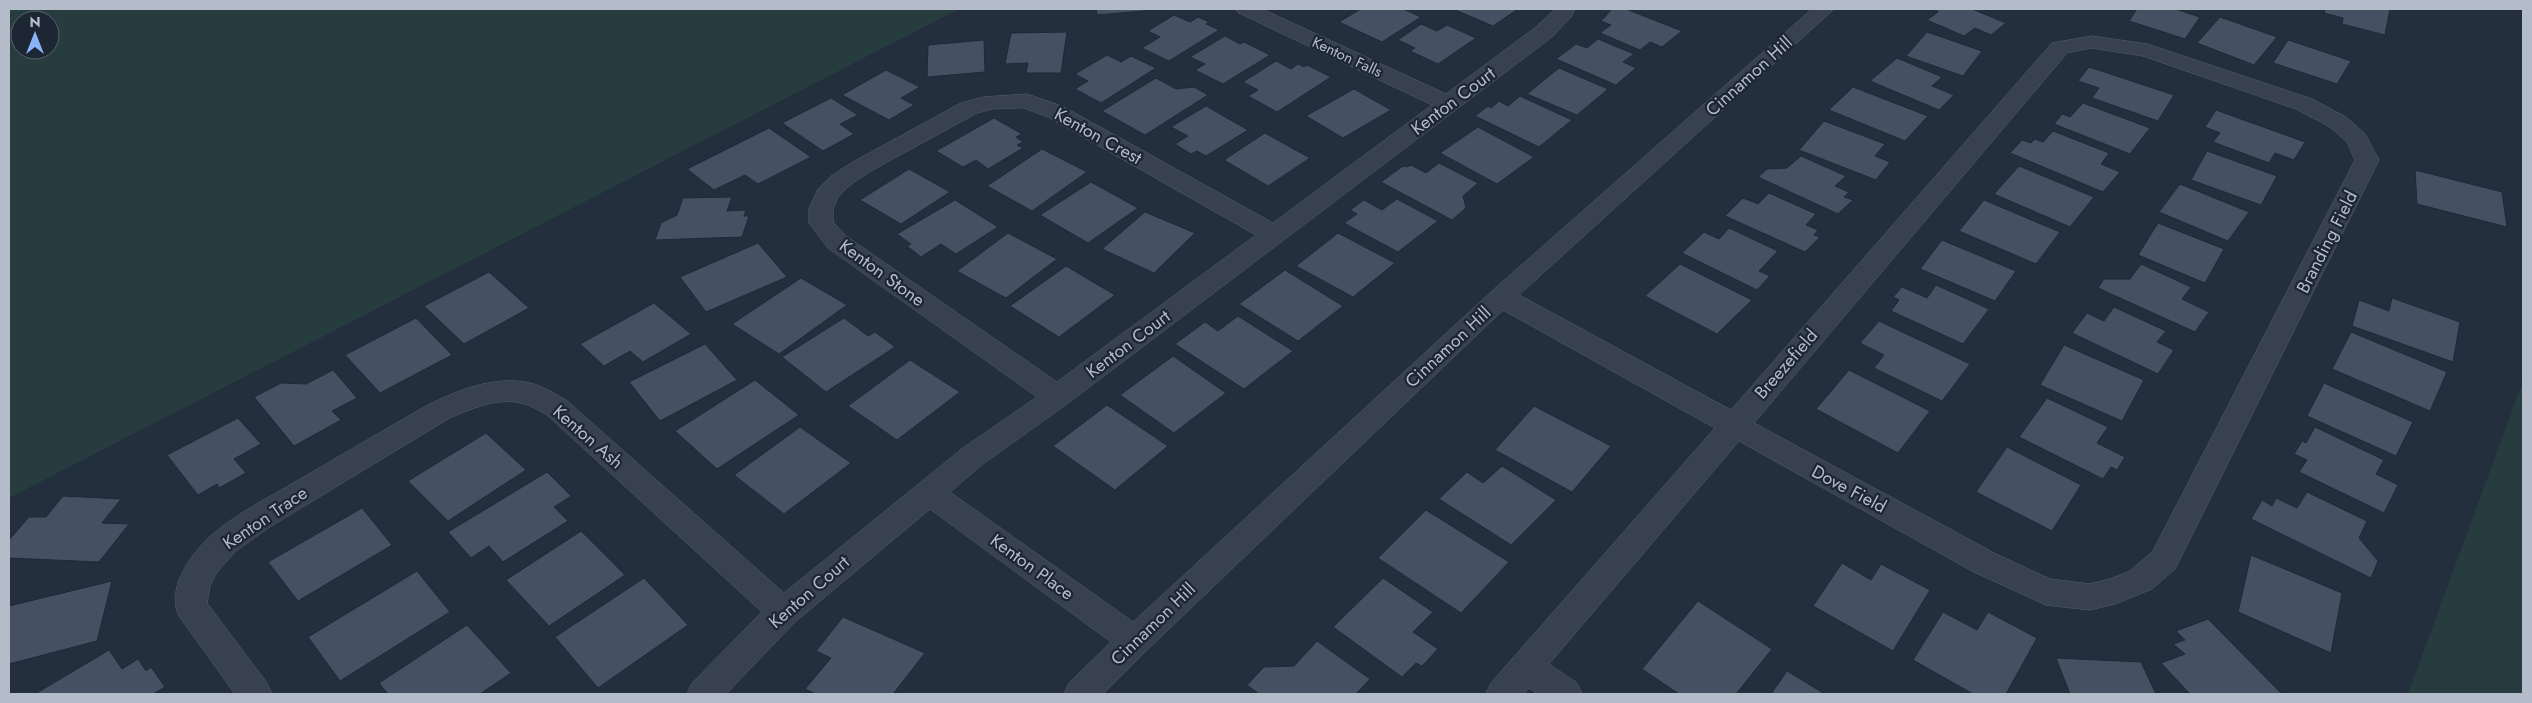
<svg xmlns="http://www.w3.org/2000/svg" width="2532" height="703" font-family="Jost,sans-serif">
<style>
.green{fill:#263c3f;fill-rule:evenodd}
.building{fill:#455162;stroke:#1f2835}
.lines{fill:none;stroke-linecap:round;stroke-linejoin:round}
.minor-casing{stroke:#565f6c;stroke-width:1}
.minor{fill:#38414e;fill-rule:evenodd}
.labels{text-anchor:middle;stroke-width:4.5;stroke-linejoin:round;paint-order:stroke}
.far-street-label{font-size:15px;fill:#b4bcc9;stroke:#1d2633}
.street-label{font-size:18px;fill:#b4bcc9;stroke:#1d2633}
</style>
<rect width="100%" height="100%" fill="#242f3e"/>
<path class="green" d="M9,9H959L9,498ZM20,20H50V50H20Z
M2523,381V694H2408Z"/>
<path class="building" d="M1096,9H1167L1097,15Z
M1361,9H1403L1421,17L1382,42L1339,22Z
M1453,9H1518L1493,26Z
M1612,9H1626L1682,31L1662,47L1650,42L1640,50L1600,33L1611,25L1601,21Z
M1936,9H1972L2006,23L1991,35L1975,28L1964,36L1927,20L1938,12Z
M2137,9H2175L2200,17L2185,39L2129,21Z
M2325,9H2390L2385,35L2342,24L2343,18L2324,13Z
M1174,15L1190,22L1198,17L1209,22L1206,24L1219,30L1169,61L1142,48L1160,37L1148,31Z
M2220,17L2277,37L2254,65L2197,43Z
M1421,24L1437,31L1447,25L1476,38L1438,64L1410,51L1415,48L1398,40Z
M1067,32L1061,73H1026L1028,63L1005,64L1011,33Z
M1927,32L1982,51L1963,76L1906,56Z
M1225,36L1240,44L1244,42L1270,55L1223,84L1195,70L1205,64L1190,57Z
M1598,39L1634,54L1623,62L1636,68L1616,85L1556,59L1576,44L1587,48Z
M984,40L985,72L927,77L928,45Z
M2288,40L2351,61L2337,84L2273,63Z
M1107,55L1121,62L1131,56L1156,68L1101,103L1075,89L1088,81L1075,74Z
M1897,58L1942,77L1932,86L1954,95L1939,110L1870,81Z
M1276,61L1291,69L1298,64L1304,67L1307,65L1331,77L1277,112L1248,96L1258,90L1243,82Z
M2089,67L2174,95L2158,121L2092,98L2099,88L2078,81Z
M1559,68L1608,89L1577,115L1527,94Z
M886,70L920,87L901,98L914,105L889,120L842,95Z
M1156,78L1176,89L1194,87L1208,95L1145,135L1102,111Z
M1853,87L1928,116L1905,141L1829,110Z
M1354,89L1391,110L1343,138L1306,116Z
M1520,96L1572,120L1539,147L1475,116L1488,106L1491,108L1499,101L1508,106Z
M831,98L858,115L840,124L854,134L823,151L782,123Z
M2083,103L2150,128L2130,154L2054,124L2062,114L2070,117Z
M1206,106L1248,130L1206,156L1197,151L1191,154L1175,144L1188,136L1171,127Z
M2216,110L2305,142L2294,160L2275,153L2269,163L2213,142L2220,133L2205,127Z
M994,118L1022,134L1016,137L1023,142L1017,145L1023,148L988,169L976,160L963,167L936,151Z
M1824,121L1885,144L1875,156L1890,162L1876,180L1799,150Z
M1478,127L1534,157L1497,184L1440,153Z
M769,128L811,157L758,184L745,175L714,190L687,169Z
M2053,131L2109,153L2101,164L2120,172L2103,192L2010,153L2022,140L2031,143L2035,139L2043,142Z
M1265,133L1310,158L1268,186L1224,160Z
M1042,149L1087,172L1032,211L987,186Z
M2207,151L2277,176L2261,205L2191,180Z
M1801,156L1846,176L1835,186L1849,192L1844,197L1853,200L1838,214L1758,177L1767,169L1787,168Z
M1439,163L1478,183L1463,196L1466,208L1452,220L1381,182L1403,166L1407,167L1411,165L1426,173Z
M2019,166L2094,197L2070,227L1994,194Z
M909,169L950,192L901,224L860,200Z
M2415,170L2502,192L2507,227L2417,204Z
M1091,182L1138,208L1088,243L1040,215Z
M2180,184L2249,212L2228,241L2159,212Z
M1769,193L1816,214L1806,225L1818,230L1814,235L1820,237L1805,252L1725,216L1743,198L1758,204Z
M732,197L727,211L746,210L744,216H749L742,237L655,240L661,223L677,215L683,198Z
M1397,199L1438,221L1398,252L1344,223L1357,214L1350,210L1364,200L1382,210Z
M955,200L998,227L956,254L941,244L921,257L907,246L911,244L897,234Z
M1984,200L2060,232L2036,264L1959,231Z
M1145,212L1195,233L1154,273L1102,249Z
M2158,223L2224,249L2205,283L2138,255Z
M1729,228L1778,251L1759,271L1770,276L1757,290L1682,253L1704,232L1719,239Z
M1008,233L1057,259L1006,298L957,271Z
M1338,233L1395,263L1353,297L1296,266Z
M1942,240L2016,271L1995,301L1920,269Z
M758,243L787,277L706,312L680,277Z
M1680,264L1752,300L1717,334L1645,296Z
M2141,264L2191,287L2182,299L2209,312L2195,332L2098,288L2104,279H2130Z
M1066,266L1115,295L1059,337L1010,306Z
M1285,270L1343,306L1298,341L1239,304Z
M489,272L529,308L464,344L424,306Z
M801,278L847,305L779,354L732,324Z
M1936,285L1989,309L1963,344L1891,311L1899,300L1893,297L1902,287L1927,298Z
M2392,298L2460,322L2453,362L2352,326L2359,300L2389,311Z
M654,303L691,334L643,362L630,351L604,366L580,344Z
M2114,307L2166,331L2157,342L2174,350L2158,374L2072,333L2087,313L2104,321Z
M1238,316L1293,351L1244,389L1175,344L1205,322L1218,331Z
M416,318L452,355L380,393L345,355Z
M844,318L868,336L875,332L895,347L826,392L782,357Z
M1879,321L1970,364L1942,401L1874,368L1884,355L1860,343Z
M2351,332L2447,372L2430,411L2332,369Z
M705,344L737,380L660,421L629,382Z
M2064,345L2144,380L2122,421L2040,385Z
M1173,356L1226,393L1174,433L1120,395Z
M910,360L960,392L897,440L848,406Z
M333,370L357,398L332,411L341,420L294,446L254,397L281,383L306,384Z
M1849,370L1930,411L1898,453L1816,409Z
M755,380L799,415L717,469L675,431Z
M2324,383L2413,422L2396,456L2307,416Z
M2047,398L2108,427L2097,443L2125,457L2117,470L2111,467L2103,479L2019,437Z
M1107,405L1168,446L1115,490L1053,446Z
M1534,406L1611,446L1572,492L1495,450Z
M238,418L261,444L234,459L246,473L219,488L217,484L198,495L167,455Z
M800,427L851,463L784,514L734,475Z
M2315,427L2384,460L2376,474L2398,485L2384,513L2299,472L2307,460L2294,454L2302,441L2306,443Z
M486,433L526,470L448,521L408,481Z
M2007,447L2081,485L2052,531L1976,492Z
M1502,466L1556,500L1511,545L1439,499L1467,472L1483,483Z
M547,472L571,496L554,507L568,521L503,562L489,546L471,558L448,532Z
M2307,492L2367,521L2359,538L2378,561L2371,578L2251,519L2262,500L2272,506L2276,498L2297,508Z
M63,496L121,499L102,523L129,524L99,562L9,558V540L29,517H46Z
M362,508L392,545L298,601L268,562Z
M1426,510L1509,562L1461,613L1378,558Z
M581,531L625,575L549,626L506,580Z
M2251,555L2342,593L2331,653L2238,612Z
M1842,563L1871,580L1881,564L1930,590L1893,651L1813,606Z
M417,571L450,612L340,681L308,637Z
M644,578L688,625L598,688L555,637Z
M1383,578L1433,612L1413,632L1438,649L1422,666L1416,663L1402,677L1333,627Z
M112,581L97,641L9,664V606Z
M1698,601L1772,649L1736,694H1679L1642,669Z
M1943,612L1977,630L1988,612L2037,638L2006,694H1973L1913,660Z
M843,617L925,653L893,694H816L805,689L831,658L816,651Z
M2208,619L2282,694H2190L2161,663L2185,654L2173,644L2185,640L2176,631Z
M467,625L511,673L480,694H388L379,683Z
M1317,641L1370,679L1356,694H1259L1247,685L1264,667L1294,666Z
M109,650L122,669L138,659L146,671L151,667L165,687L153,694H35Z
M2056,658L2141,662L2156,694H2070Z
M1787,671L1825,694H1771Z"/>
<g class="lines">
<g class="minor-casing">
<path id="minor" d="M1236,9H1262L1446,94L1536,27L1555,9H1575L1571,17L1552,37L1067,404L983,464L950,492L1133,622L1492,291L1812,9H1834L1519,295L1731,410L2052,43L2092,36L2147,44L2312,99L2346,117L2365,134L2379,160L2175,569L2152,589L2115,604L2090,610L2046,605L1974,572L1739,441L1549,664L1577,683L1582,694H1538L1529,688L1524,694H1486L1491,683L1715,428L1503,310L1146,651L1103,694H1064L1069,683L1111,642L930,509L795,622L726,694H687L692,683L762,612L546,414C539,411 532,406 525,404C499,396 470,409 448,419L268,528L235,552L217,572L210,585L207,603L267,683L272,694H235L179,616C165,588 193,551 213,534C238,513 269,497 297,481C340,456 384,430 428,405C458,390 496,375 530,383C543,386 555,394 566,400L784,593L963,448L1037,397L828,248L809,223V209L818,189L831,176L853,162L961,103L984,97L1027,94L1064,107L1273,223L1432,105L1239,13ZM2092,48L2143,56L2296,109L2330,127L2347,142L2355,160L2153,551L2130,571L2110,579L2090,584L2050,579L1996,554L1754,423L2067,53ZM1024,108L1048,117L1256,235L1057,382L846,236L833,222V209L838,197L849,186L869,172L977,113L992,109Z"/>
</g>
<use href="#minor" class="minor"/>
</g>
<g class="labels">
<g class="far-street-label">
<text transform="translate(1347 57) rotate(25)" y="5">Kenton Falls</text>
</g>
<g class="street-label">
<text transform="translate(1749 76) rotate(-42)" y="6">Cinnamon Hill</text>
<text transform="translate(1453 101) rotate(-37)" y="6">Kenton Court</text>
<text transform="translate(1098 136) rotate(29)" y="6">Kenton Crest</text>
<text transform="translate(2327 242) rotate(-63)" y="6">Branding Field</text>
<text transform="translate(882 273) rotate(36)" y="6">Kenton Stone</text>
<text transform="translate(1128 344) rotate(-37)" y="6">Kenton Court</text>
<text transform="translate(1448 347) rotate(-43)" y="6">Cinnamon Hill</text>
<text transform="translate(1786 364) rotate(-49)" y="6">Breezefield</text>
<text transform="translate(588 437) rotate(41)" y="6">Kenton Ash</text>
<text transform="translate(1849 489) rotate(28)" y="6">Dove Field</text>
<text transform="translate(265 518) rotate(-34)" y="6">Kenton Trace</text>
<text transform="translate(1032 567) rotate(36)" y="6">Kenton Place</text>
<text transform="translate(809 592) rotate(-41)" y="6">Kenton Court</text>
<text transform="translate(1153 624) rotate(-44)" y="6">Cinnamon Hill</text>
</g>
</g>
<rect width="2532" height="703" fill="none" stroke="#b4bcc9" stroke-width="20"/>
<g transform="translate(35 35)"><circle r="24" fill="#1d2633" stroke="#59626f"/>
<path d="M0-4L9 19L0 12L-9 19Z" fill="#8ab4f8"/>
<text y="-8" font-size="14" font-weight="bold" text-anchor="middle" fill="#b4bcc9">N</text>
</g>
</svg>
